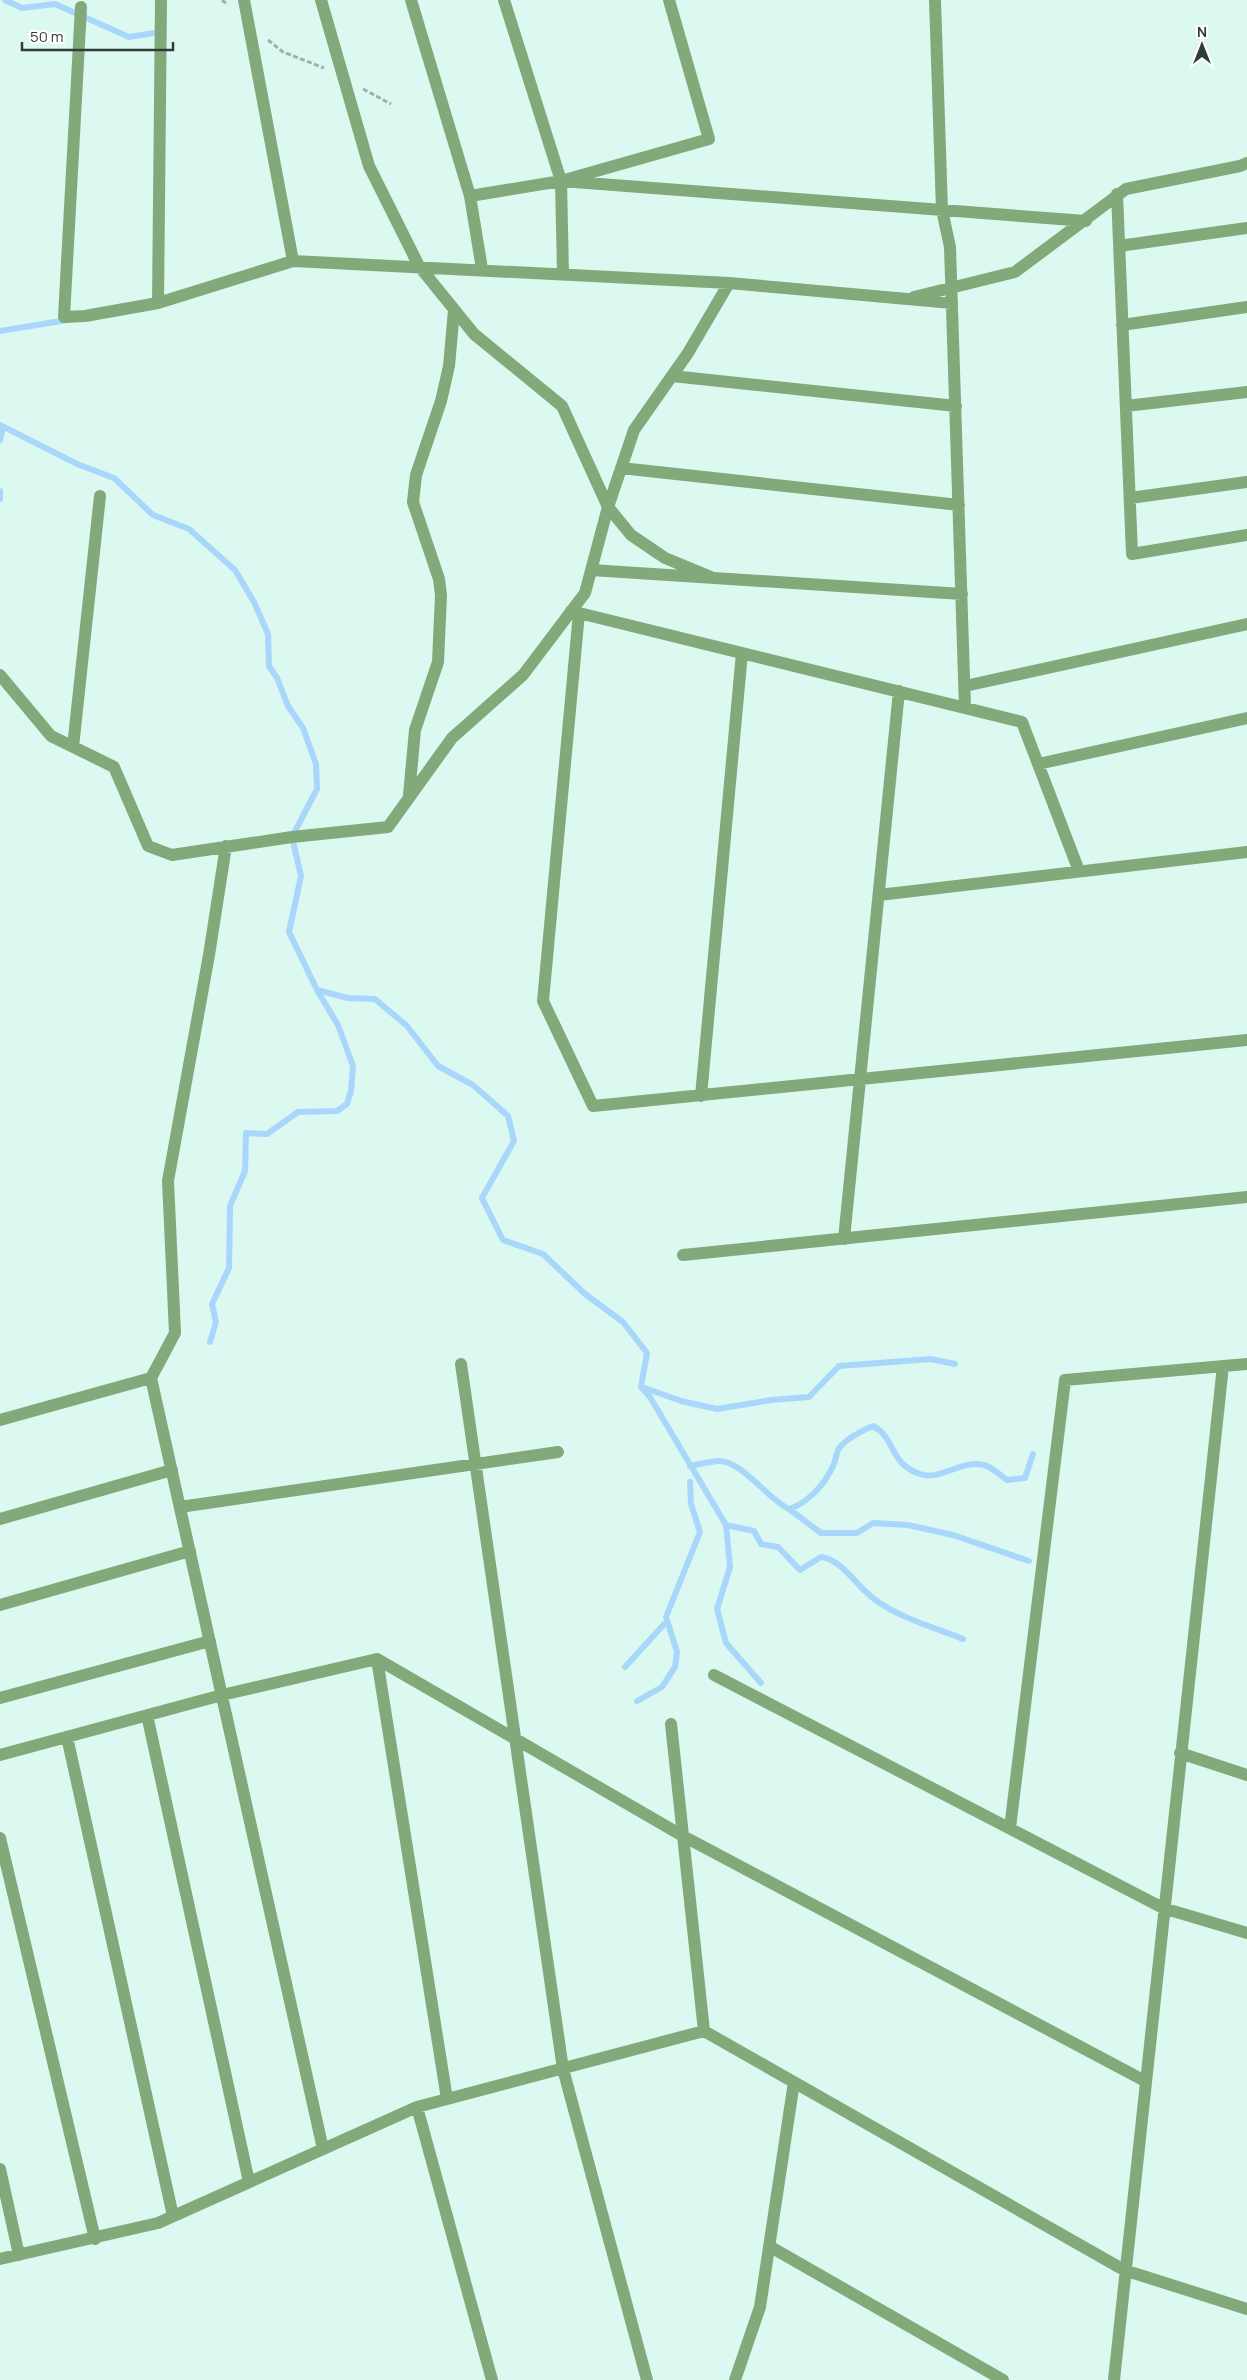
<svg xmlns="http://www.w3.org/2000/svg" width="1247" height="2380" font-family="Manrope,sans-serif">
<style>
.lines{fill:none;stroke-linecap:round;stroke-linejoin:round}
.stream{stroke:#a8d7fb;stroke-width:6}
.path{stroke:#9cb3ac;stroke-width:3;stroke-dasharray:5 2.5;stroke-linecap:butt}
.minor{stroke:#81a97a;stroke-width:12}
</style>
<rect width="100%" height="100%" fill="#dbf9f0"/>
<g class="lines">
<path class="stream" d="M5,0L22,8L55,4L129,37L161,32
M0,331L67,320
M0,425L77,464L114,478L153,515L189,529L235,570L254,602L268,634L269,666L277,678L288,706L303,728L316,764L317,789L292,837L301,876L289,932L317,990L338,1025L353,1066L351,1091L347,1104L337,1111L298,1112L267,1134L246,1133L245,1171L230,1206L229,1268L212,1304L216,1322L210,1342
M0,440L3,427
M0,491V499
M317,990L348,998L375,999L407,1026L438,1066L473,1085L508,1116L514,1141L482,1198L503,1240L543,1254L585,1294L623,1322L647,1353L641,1387L650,1397L726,1525L754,1531L761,1544L778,1547L800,1570L821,1557C839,1559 853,1580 866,1592C891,1616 931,1626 963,1639
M642,1387L681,1401L717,1409L771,1400L809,1397L839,1366L931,1359L955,1364
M690,1466C699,1464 709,1462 718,1461C742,1460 767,1499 789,1509C808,1503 825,1484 833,1466C836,1460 836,1452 840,1447C849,1437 861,1431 873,1426C896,1438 889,1464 920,1474C942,1481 961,1459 984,1465C992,1467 1000,1475 1007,1480L1025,1478L1033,1454
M789,1509L821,1533H857L873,1523L908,1525L953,1535L1029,1561
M726,1525L730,1567L717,1609L726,1643L761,1683
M625,1667L667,1621
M637,1701L662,1687L675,1667L677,1652L666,1617L700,1532L691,1504L690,1482"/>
<path class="path" d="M222,0L228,5
M268,40L283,52L324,68
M363,89L391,104"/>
<path class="minor" d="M244,0L293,261
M321,0L369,166L419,266L474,334L562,406L608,507L631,535L665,558L711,577
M411,0L470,196L482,269
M504,0L561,181L563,273
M935,0L942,210L950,247L965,708
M81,7L64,317L85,316L158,303L293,261L729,283L952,303
M561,181L1086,221
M1117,194L1132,554L1247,535
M470,196L561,181L709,139L669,0
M1119,246L1247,228
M914,297L1015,272L1126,189L1240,166L1247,163
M158,303L161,0
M1122,325L1247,307
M672,376L956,406
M1126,406L1247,392
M621,468L959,505
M1130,498L1247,482
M591,570L962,594
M571,611L1022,722L1079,871
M579,613L543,1001L593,1106L1247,1040
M0,675L51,736L114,767L148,846L172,855L292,837L388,827L452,738L523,675L585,593L608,507L634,430L688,353L729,283
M965,686L1247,624
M73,747L100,496
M1038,764L1247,718
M409,795L415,730L438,662L441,595L439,579L413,502L416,475L441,401L449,366L454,310
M226,846L209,955L168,1181L175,1333L151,1378L323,2149
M879,895L1247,852
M701,1096L742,653
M844,1239L899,691
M683,1255L1247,1197
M461,1364L563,2069L647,2380
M0,1420L151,1378
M180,1507L558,1452
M0,1519L172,1470
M0,1605L190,1551
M377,1659L447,2099
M714,1675L1163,1908L1247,1933
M0,1698L210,1641
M147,1715L249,2182
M671,1724L704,2031
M67,1737L173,2216
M1180,1753L1247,1775
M0,1755L222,1695L377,1659L683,1836L1145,2081
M1010,1828L1065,1380L1247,1364
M0,1838L95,2239
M417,2107L492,2380
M0,2169L19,2255
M769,2246L1003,2380
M0,2259L158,2223L417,2107L704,2031L1124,2270L1247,2309
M735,2380L760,2307L794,2082
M1114,2380L1223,1366"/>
</g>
<g transform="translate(1202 45)" stroke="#ffffff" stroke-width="4" paint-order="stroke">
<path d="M0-4L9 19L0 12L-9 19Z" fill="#303c38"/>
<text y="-8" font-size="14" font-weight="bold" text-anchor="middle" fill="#303c38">N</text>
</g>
<path d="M22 42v8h151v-8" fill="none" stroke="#303c38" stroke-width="2.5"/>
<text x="30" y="42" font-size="15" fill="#303c38" stroke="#ffffff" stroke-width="4" paint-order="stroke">50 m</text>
</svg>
